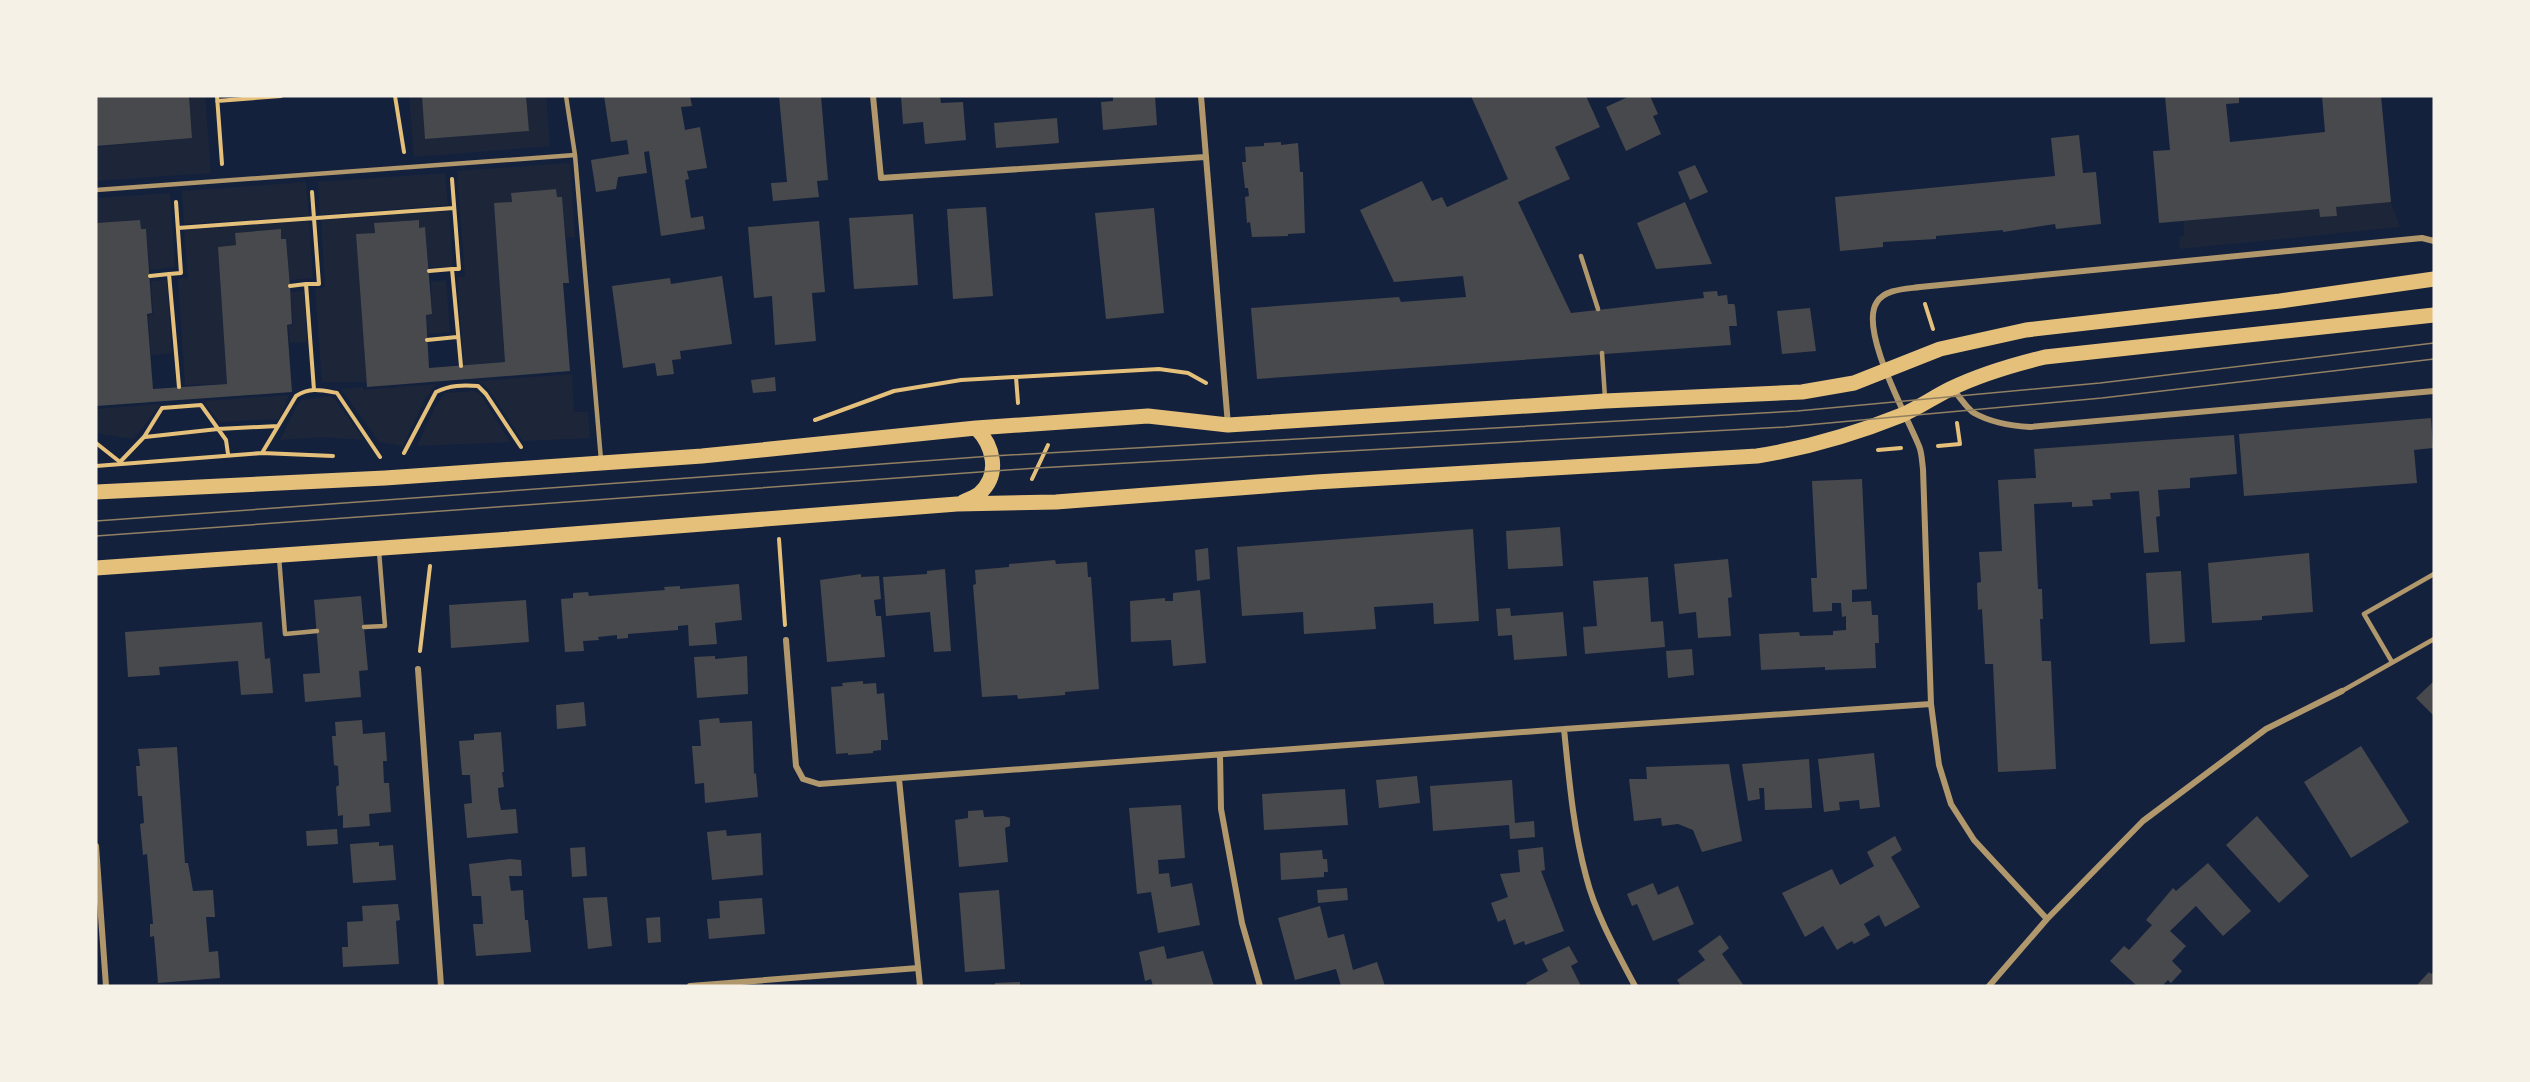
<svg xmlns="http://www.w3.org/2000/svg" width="2530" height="1082" font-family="'PT Sans',sans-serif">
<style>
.green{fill:#1d2539}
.building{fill:#48494c}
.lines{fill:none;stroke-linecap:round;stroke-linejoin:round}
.path{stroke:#e5c07b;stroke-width:4}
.service{stroke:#b1986c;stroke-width:4.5}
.minor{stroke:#b1986c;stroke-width:6}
.primary{stroke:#e5c07b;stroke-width:15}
.tram{stroke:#918062;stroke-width:1.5}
</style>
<rect width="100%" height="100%" fill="#14213d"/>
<path class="green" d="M189,96H205L211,173L96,181V147L192,138Z
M409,96H422L426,139L528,131L526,96H546L550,146L414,157Z
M570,163L575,237H566L562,197H557L556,189L512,193V202L494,204L505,362L464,365L457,277H465L457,171Z
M445,173L448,205L320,215L318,182Z
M306,182L309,216L184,224L182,191Z
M170,193L175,267L150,270L146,229H141L140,220L96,223V198Z
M2391,202L2400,227L2180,249L2179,237L2184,236V221L2319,209L2320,217L2336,216V207Z
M449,211L453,267H429L425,228H419L418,220L374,223L375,233L356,235L367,382H322L315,289L325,287L321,220Z
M309,221L313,278L290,280L286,239H281L280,229L235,233L236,245L218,247L227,384L185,385L178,279L188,278L184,230Z
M167,280L172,353L151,355L148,316L153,314L151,281Z
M446,280L450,332L428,334L426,315L432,314L431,282Z
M304,291L307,342L290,343L288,326L293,325L291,292Z
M572,374L574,412H588L590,438L523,441L487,387L478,381Z
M436,384L425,399L403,446L379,442L341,389L363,387V390Z
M474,391L481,395L510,442L417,446L435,407L445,393Z
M289,395L279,419L220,422L203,401Z
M331,396L337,402L364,440L322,437L280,440L297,405L302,400Z
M161,404C150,415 144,429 133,439L96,433V409Z"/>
<path class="building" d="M96,96H189L192,138L96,146Z
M422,96H526L529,131L425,139Z
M604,96H690L692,106L681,107L685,130L700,127L707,168L687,171L689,179L685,180L691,218L703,216L705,229L661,236L649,151L644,152L647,173L618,177L616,189L596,192L591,160L629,154L627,140L611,142Z
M779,96H821L828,180L817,181L819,197L773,201L771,183L787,182Z
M901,96H940L941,103L963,102L966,140L925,144L923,122L903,124Z
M1113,96H1155L1157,125L1103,130L1101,102L1113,101Z
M1471,96H1586L1600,127L1555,147L1570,179L1518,202L1571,313L1704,298L1703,292L1717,291L1718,296L1727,295L1728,304H1734L1735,306L1737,326H1729L1731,345L1257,379L1251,308L1399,297L1401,302L1466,297L1463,276L1394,282L1360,210L1422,181L1432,201L1442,197L1447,207L1508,179Z
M1630,96H1650L1658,114L1653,116L1661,134L1626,151L1606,107Z
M2165,96H2239V103L2226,104L2230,142L2325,132L2322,96H2381L2391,202L2336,207L2337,216L2320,217L2319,209L2159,223L2153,151L2170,150Z
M1057,118L1059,143L996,148L994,123Z
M2079,135L2083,173L2096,172L2101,224L2056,229L2055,224L2003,232V230L1936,236V239L1883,242V247L1840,251L1835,197L2055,176L2051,138Z
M1281,142V145L1298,143L1300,172H1303L1305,233L1288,234V236L1252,237L1250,222L1247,223L1245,197L1249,196L1248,188H1245L1242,162H1246L1245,147L1264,146V143Z
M1695,165L1708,192L1690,200L1678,172Z
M556,189L557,197H562L569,283H563L570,371L367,387L356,234L375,233L374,223L419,220V228L425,227L432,314L426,315L429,368L505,362L494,203L512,202L511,193Z
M1685,202L1712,264L1656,269L1637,223Z
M986,207L993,296L953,299L947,209Z
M1154,208L1164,313L1106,319L1095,213Z
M913,214L918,285L854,289L849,218Z
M140,220L141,229H146L152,313L147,314L153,389L227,384L218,247L236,245L235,233L281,229V239H286L290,286L292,324L287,325L292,392L96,406V223Z
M819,221L825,292L812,293L816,341L775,345L772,296L754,298L748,227Z
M722,276L732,344L680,351L681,359L672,360L674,374L657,376L655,363L623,368L612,286L670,278L671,284Z
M1810,308L1816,351L1782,354L1777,311Z
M775,377L776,391L753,393L751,380Z
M2431,418L2433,448L2414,450L2417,483L2244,496L2239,434Z
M2234,435L2237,474L2190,478V488L2158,490L2160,516L2156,517L2159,552L2144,553L2139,491L2110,493L2111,499L2092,500L2093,506L2072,507V502L2034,504L2038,589H2042L2043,619H2040L2042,661H2051L2056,769L1998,772L1993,664H1985L1982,609L1978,610L1977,583L1981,582L1979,552L2002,551L1998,480L2036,478L2034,449Z
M1862,479L1867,589L1852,590V602L1871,601L1872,615H1878L1879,643H1875L1876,668L1825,670V667L1761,670L1759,634L1799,632L1800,636L1833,635V631L1846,630V616L1842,617L1841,603H1832V611L1813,612L1811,578H1817L1812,481Z
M1560,527L1563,566L1508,569L1506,531Z
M1473,529L1479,621L1434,624L1433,603L1374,607L1376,629L1304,634L1303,612L1242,616L1237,547Z
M1208,548L1210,579L1197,581L1195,550Z
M2309,553L2313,612L2262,616V620L2212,623L2208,563Z
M1728,559L1732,597L1728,598L1731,636L1698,638L1696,612L1679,614L1674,564Z
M1055,560L1056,564L1087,562L1088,577H1091L1099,689L1065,692V695L1018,699L1017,695L982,697L973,585L976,584L975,570L1009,567V564Z
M945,569L951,651L934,652L930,612L886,616L883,577L927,574V571Z
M2181,571L2185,642L2150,644L2146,573Z
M861,574V577L879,576L881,599L874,600L876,616H881L885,657L827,662L820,580Z
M1648,577L1651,622L1663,621L1665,647L1585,654L1583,627L1597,626L1593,581Z
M739,584L742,620L715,623L717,644L689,646L688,625L678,626V630L628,634V638L617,639V635L598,637L599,640L583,641L584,651L565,652L561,599L573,598V593L588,592L589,596L665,590L664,587L680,586V589Z
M1200,590L1206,663L1173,666L1171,640L1131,642L1130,601L1165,598V601H1173V593Z
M361,596L368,670L359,671L361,697L305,702L303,674L320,673L314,600Z
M526,600L529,642L451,648L449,605Z
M1510,608L1511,616L1563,612L1567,656L1514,660L1512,635L1498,636L1496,609Z
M262,622L265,659L270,658L273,693L241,695L238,661L159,667L160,675L128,677L125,632Z
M1692,649L1694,675L1668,678L1666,651Z
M715,656V659L747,656L748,694L697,698L694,657Z
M863,681V684L876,683L877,694L884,693L888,740H881V750L873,751V753L848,755V753L836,754L831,687L843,686L842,683Z
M2434,681V716L2416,698Z
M584,702L586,726L557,729L556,705Z
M719,718L720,723L752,721L754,774L756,773L758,797L705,803L704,783L695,784L692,746H701L699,720Z
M362,720L363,734L385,732L387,761H383L384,783H389L391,812L369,814L370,826L343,828V815L338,816L336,787L339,785L338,766L334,765L332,736H336L335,722Z
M501,732L504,772H502L504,787L498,788L499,800L501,810L516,809L518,833L467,838L464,804L472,803L470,775H462L459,741L474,740V734Z
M2361,746L2409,822L2351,858L2304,782Z
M177,747L185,863H188L193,891L213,890L215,917H206L209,952L218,951L220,978L158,983L154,936L150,937V924H153L147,854L143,855L140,824L144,823L142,796H138L136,766H140L138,749Z
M1874,753L1880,807L1860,809L1859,800L1839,802L1840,810L1824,812L1818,759Z
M1809,759L1812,808L1765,810L1764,788H1759L1760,799L1748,801L1742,764Z
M1729,764L1742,841L1702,852L1693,830L1678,824L1662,826L1661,818L1634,821L1629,779H1647L1646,767Z
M1417,776L1420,803L1379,808L1376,780Z
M1512,780L1515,823L1534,821L1535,837L1510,839L1509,825L1433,831L1430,786Z
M1345,789L1348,825L1264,830L1262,794Z
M1181,805L1185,858L1158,860L1159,874L1169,873L1171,887L1192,883L1200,925L1158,933L1151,892L1137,894L1129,808Z
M983,810L984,817L1004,816L1010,818V826L1005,828L1008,862L959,867L955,820L968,818V811Z
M2257,816L2309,876L2279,903L2226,845Z
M337,829L338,844L307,846L306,831Z
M726,830L727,836L761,833L763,875L712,880L707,832Z
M1895,836L1902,850L1891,857L1920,907L1885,927L1879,915L1864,924L1870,935L1854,944L1852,941L1837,950L1823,926L1805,937L1782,893L1832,869L1840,885L1874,866L1867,852Z
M379,842V846L393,845L396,880L353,883L350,844Z
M585,847L587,876L572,877L570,848Z
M1543,847L1545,870L1541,871L1564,931L1525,945L1524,941L1514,945L1505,919L1498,922L1491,903L1508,897L1500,874L1520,872L1518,850Z
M1322,850L1323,859H1327L1328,872H1324V877L1281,880L1280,853Z
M510,859L521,860L522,876H509L511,891L523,890L525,920H528L531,952L476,956L473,924H483L481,896H472L469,864Z
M2208,863L2251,911L2223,936L2196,906L2170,931L2186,946L2172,961L2182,971L2171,983L2168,980L2162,986H2137L2110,961L2124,946L2129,950L2152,925L2146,920L2173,888L2176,891Z
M1653,883L1658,895L1678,886L1694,924L1653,941L1637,904L1632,906L1627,894Z
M1347,888L1348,900L1318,903L1317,890Z
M999,890L1005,969L965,972L959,893Z
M607,897L612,946L588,949L583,898Z
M762,898L765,934L709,939L707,919L720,918L719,901Z
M398,904L400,920L396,921L399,964L343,967L342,947H348L347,922L363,921L362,906Z
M1320,906L1328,938L1344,934L1353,970L1377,962L1385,986H1341L1336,969L1295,980L1278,918Z
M660,917L661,942L648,943L646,918Z
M1720,935L1729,948L1722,954L1744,986H1681L1677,980L1705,960L1698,951Z
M1164,946L1167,959L1203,951L1214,986H1153L1151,979L1145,981L1139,952Z
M1569,946L1578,962L1571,966L1581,986H1528L1526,983L1548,971L1542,959Z
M2434,971V986H2416L2429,972L2431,974Z
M1020,982V986H995V983Z"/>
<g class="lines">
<path class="path" d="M217,96L222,164
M395,96L404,152
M217,101L281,96
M452,179L459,269H452L461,366
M312,192L319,284H306L314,390
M176,202L181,273L169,274L179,387
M178,228L454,208
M429,271L452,269
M150,276L169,274
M290,286L306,284
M1925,304L1933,329
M427,340L457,337
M1016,377L1018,403
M815,420L894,391L961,380L1159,369L1188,373L1206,383
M145,437L218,429L278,426
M96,443L120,462L144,437L162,408L201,405L226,440L228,454
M1938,446L1960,444L1957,423
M1878,450L1901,448
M262,453L296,396C310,387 321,390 337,393L380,457
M404,453L436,392C450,385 463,385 478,386L486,394L521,447
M96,466L262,453L333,456
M1032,479L1048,445
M779,539L785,625
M420,651L430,566"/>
<path class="service" d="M566,96L575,155L601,460
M96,190L575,155
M1581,256L1598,309
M1602,353L1605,398
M279,557L285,634L317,631
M364,627L385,626L379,551
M2392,662L2364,614L2434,574
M2342,691L2434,639"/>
<path class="minor" d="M873,96L881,178L1205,157
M1201,96L1228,425
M1952,389C1959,395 1967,409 1974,413C1990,422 2013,426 2030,427L2434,391
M786,640L796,766L803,779L819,784L1564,729L1931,704
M418,669L441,986
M1564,729C1569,778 1573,828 1586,876C1595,913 1617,952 1635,986
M1220,755L1221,809L1242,923L1260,986
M899,779L920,986
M96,846L106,986
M2047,919L1974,840L1951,804L1939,765L1931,704L1923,469C1922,462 1922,453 1919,446C1908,418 1858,329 1877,302C1885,289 1906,289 1920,287L2422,238L2434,241
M690,986L918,968
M1989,986L2047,919L2143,821L2266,729L2342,691"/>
<path class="primary" d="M96,492L385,478L702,456L976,428L1148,416L1228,425L1605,401L1802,392L1854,383L1940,349L2026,330L2280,301L2434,279
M963,502C968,499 976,497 980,493C1001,474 993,445 976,428
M96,568L497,540L957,504L1056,502L1316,482L1757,456C1807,448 1855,434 1902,415C1918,408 1934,397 1950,389C1981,374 2012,365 2045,357L2434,315"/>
<path class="tram" d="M96,521L992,456L1797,411L2100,383L2434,343
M96,536L1037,468L1785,427L2102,398L2434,359"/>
</g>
<rect width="2530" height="1082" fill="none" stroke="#f6f1e7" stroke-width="195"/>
</svg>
